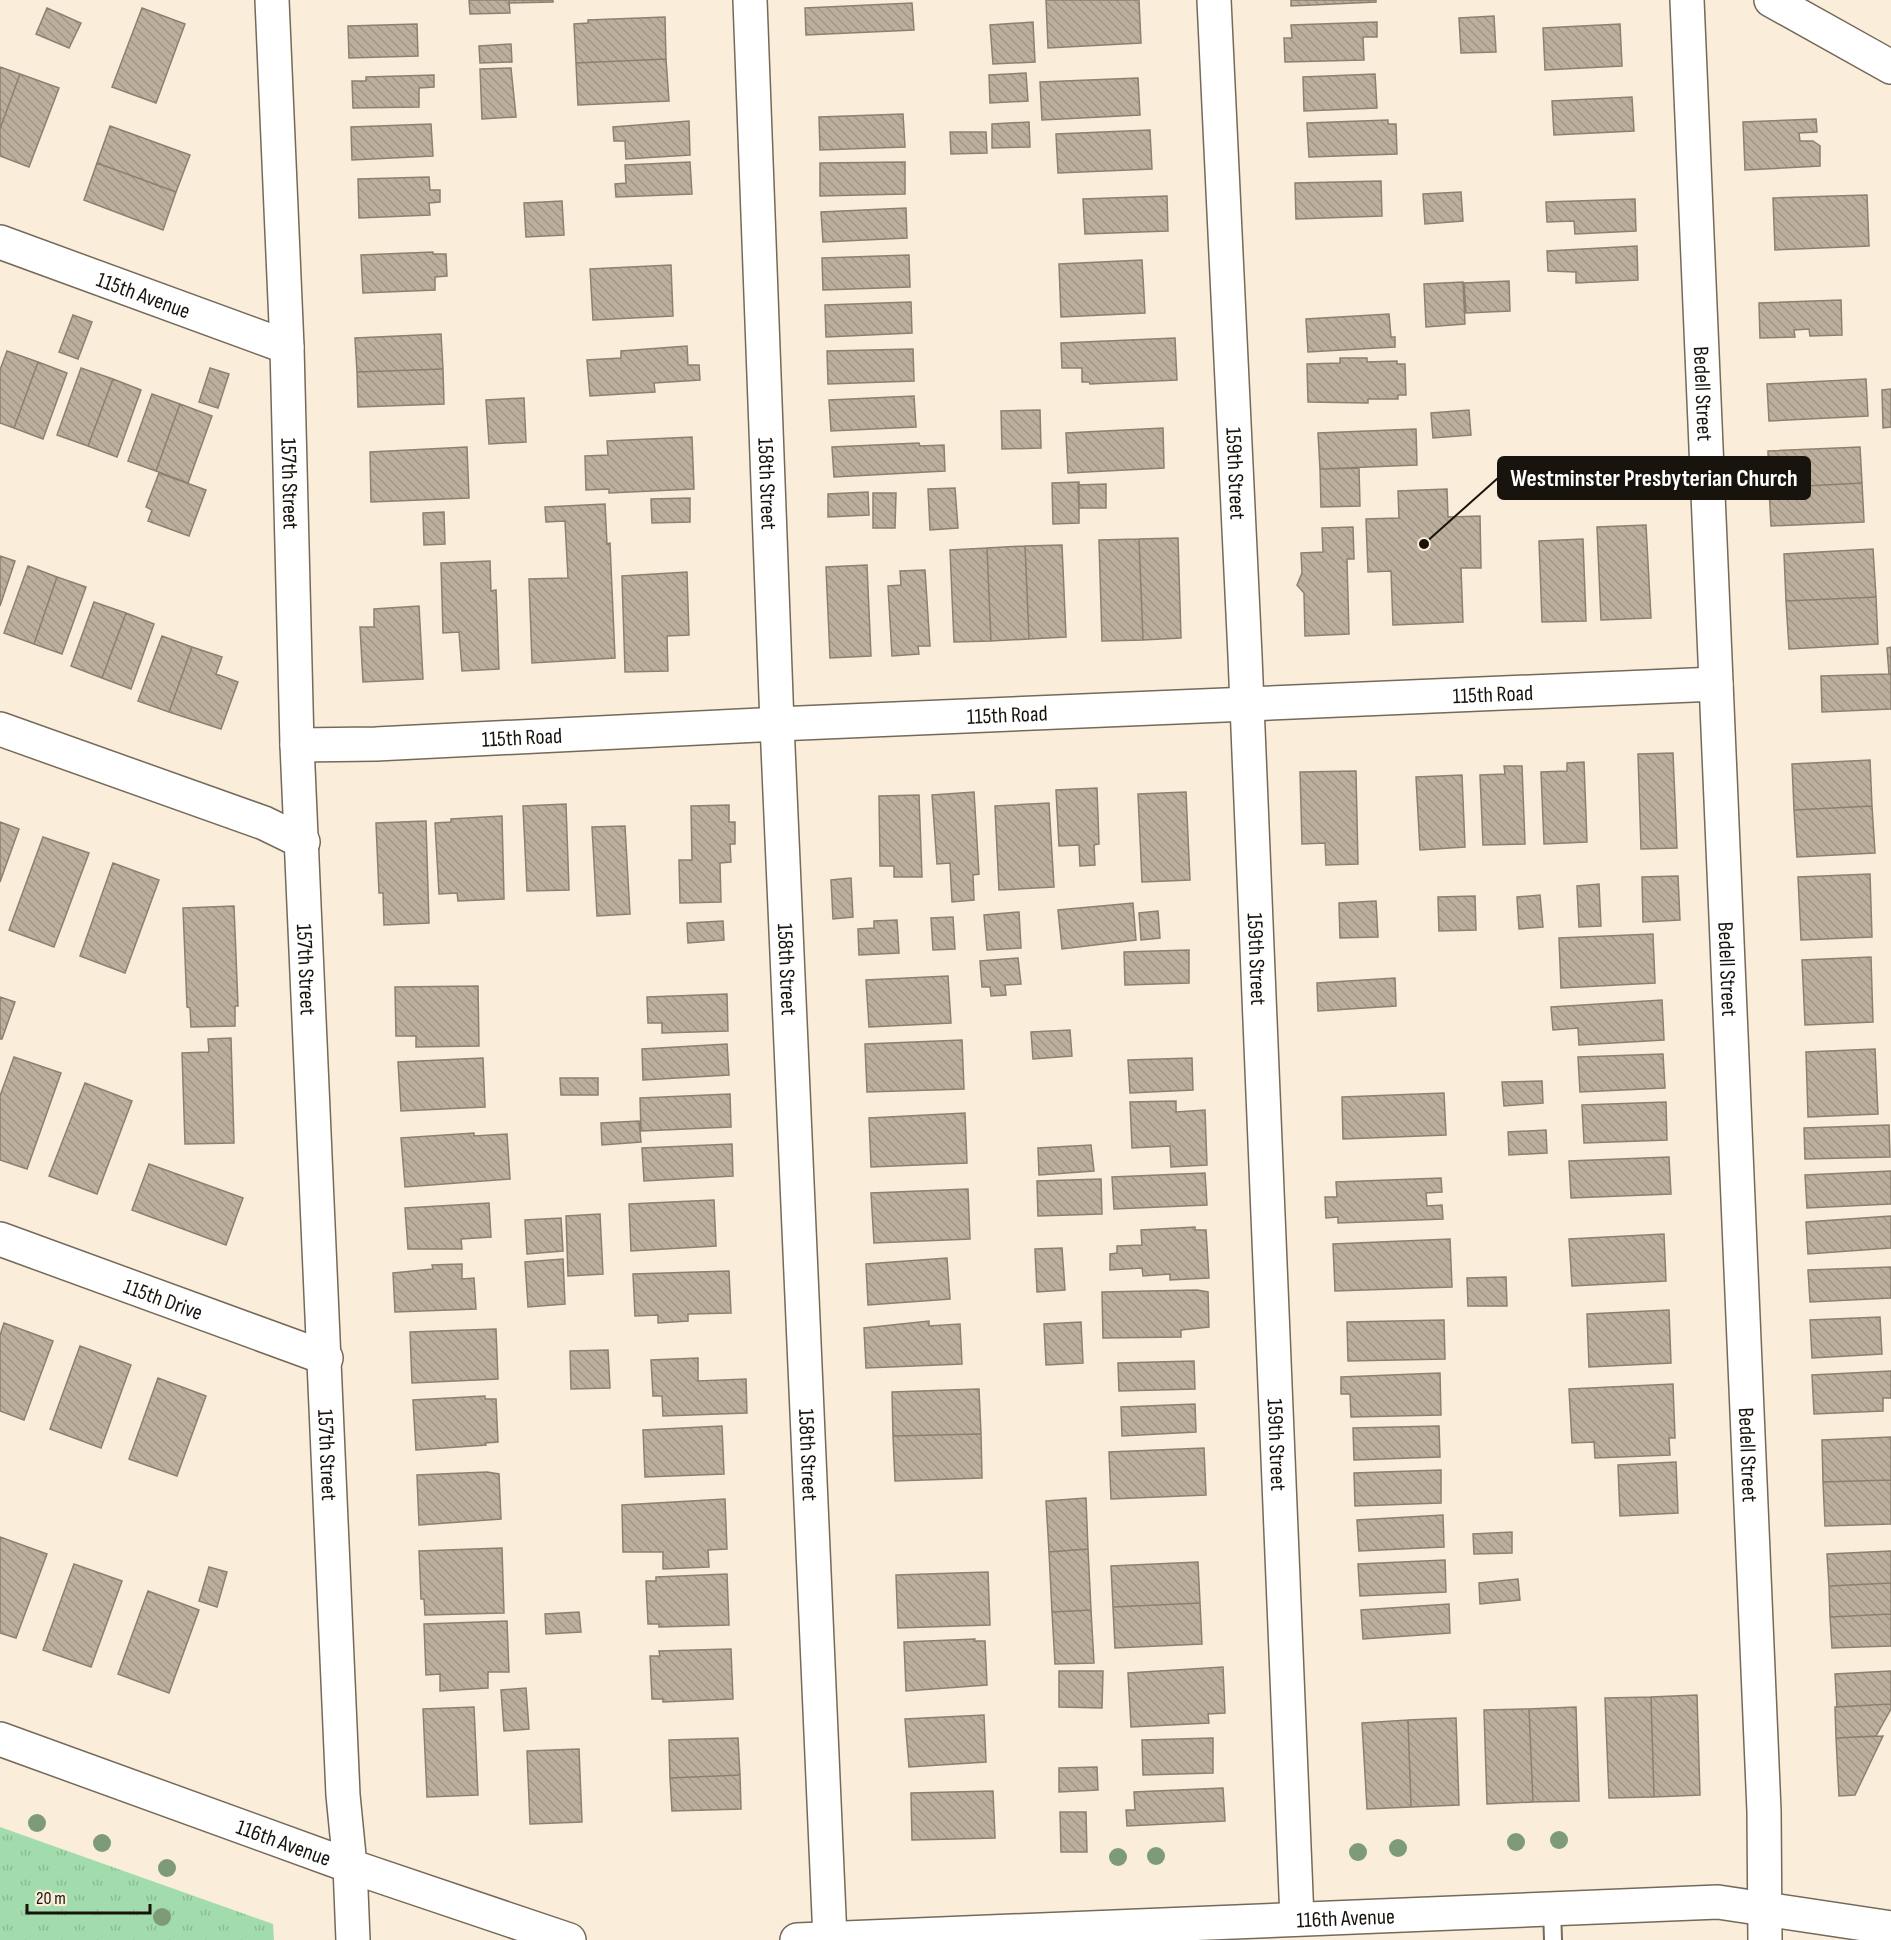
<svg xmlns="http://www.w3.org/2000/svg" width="1891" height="1940" font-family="'Sofia Sans Condensed',sans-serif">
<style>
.park{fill:url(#park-tufts)}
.building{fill:url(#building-back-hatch);stroke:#8c806f;stroke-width:1.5}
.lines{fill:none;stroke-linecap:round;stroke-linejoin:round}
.service-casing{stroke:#756959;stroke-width:20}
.minor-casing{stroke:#756959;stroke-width:36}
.secondary-casing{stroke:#756959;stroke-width:36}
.service{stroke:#fff;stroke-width:16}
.minor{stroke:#fff;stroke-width:33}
.secondary{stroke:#fff;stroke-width:33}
.tree{fill:#7e9b78}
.labels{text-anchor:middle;stroke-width:5;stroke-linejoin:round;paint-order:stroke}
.street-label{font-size:22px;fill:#18130d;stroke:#faedd9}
.leader{fill:none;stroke:#18130d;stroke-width:2}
.callout-dot{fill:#18130d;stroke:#faedd9;stroke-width:2}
.callout{fill:#18130d;stroke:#18130d;stroke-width:2}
.callout-label{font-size:24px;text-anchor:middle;font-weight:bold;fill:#fff}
</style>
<defs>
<pattern id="park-tufts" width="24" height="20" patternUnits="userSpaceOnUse" patternTransform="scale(1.5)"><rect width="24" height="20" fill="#a3dcac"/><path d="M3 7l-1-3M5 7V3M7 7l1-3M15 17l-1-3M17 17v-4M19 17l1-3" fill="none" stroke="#8cbc93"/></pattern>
<pattern id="building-back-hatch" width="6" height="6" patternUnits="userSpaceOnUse" patternTransform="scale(1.5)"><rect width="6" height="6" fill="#bcaf9d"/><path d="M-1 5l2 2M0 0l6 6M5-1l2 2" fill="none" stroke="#a19686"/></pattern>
</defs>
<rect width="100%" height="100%" fill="#faedd9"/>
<path class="park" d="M0,1827L273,1924L274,1940H0Z"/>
<path class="building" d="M469,0H509L510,13L470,14Z
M509,0H553V2L509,3Z
M1046,0H1139L1141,43L1048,48Z
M1291,0H1376V2L1291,6Z
M912,3L914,30L806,35L805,8Z
M47,8L81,23L69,48L36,34Z
M142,8L185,24L156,103L112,87Z
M1494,16L1496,52L1461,53L1459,18Z
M665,17L666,59L576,63L574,24L588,23V20Z
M1033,22L1035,62L993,64L990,25Z
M1377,22V37H1363L1364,60L1285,62L1284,38H1292L1291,25Z
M417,24L418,56L349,58L348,26Z
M1620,24L1622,66L1545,70L1543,28Z
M511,44L512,62L480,63L479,46Z
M666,59L669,101L578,105L576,63Z
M0,67L20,74L0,129Z
M511,68L516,117L482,119L480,69Z
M1026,73L1028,101L990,103L989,75Z
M20,74L59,88L29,167L0,156V129Z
M1375,74L1377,108L1304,111L1303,77Z
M434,75V87L419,88V107L353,108L352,81H366V77Z
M1138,78L1140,115L1042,120L1040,82Z
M1632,97L1634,131L1554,135L1552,101Z
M903,114L905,147L820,150L819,117Z
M1816,119L1817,132L1799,133L1800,141H1813L1820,146V166L1745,170L1743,122Z
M1388,120V124H1396L1397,154L1309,157L1307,123Z
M689,121L690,155L626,159L625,141H614L613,127Z
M1029,122L1030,147L992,148V124Z
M431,124L433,156L352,160L351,127Z
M110,126L190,155L176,192L97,163Z
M1150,130L1152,169L1058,173L1056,134Z
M950,132H986L987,153L951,154Z
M690,162L692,194L616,197L615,184L626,183L625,165Z
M905,162V194L820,196V163Z
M97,163L176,192L163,230L84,200Z
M429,177L430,190H440V202L429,203L430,215L359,218L358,179Z
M1381,181L1382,216L1296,219L1295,183Z
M1461,192L1463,221L1425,224L1423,194Z
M1867,195L1869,246L1775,250L1773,198Z
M1167,196L1168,231L1085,234L1083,199Z
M1635,199L1636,231L1575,234L1574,221L1547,222L1546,202Z
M562,201L564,235L526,237L524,203Z
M906,208L907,238L823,242L821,212Z
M1637,246L1638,280L1576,283V272L1548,271L1547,251Z
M433,252V254H446L447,276L435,277V290L363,293L361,255Z
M909,255L910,287L823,290L822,258Z
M1142,260L1145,313L1061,317L1059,264Z
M671,265L673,316L593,320L590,269Z
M1509,281L1510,311L1466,313L1464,283Z
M1463,282L1465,324L1426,327L1424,284Z
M1841,300L1842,335L1810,336L1809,329L1794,330L1795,337L1760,338L1759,303Z
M911,302L912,333L826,337L825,305Z
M1389,314L1391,337H1395V347L1308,352L1306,319Z
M73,315L92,322L78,359L59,352Z
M441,334L443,369L357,372L355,338Z
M1175,338L1177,380L1090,384L1089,382H1082V368H1062L1061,343Z
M687,346L688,365H699L700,380L654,383L655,392L590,396L587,360L621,358V351Z
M913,349L914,381L828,384L827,351Z
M7,351L38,362L14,428L0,423V370Z
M1340,358H1367V362L1397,361V364H1405L1406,395H1398V399H1368V403L1308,402L1307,364L1340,363Z
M38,362L67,373L43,439L14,428Z
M81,368L113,379L88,446L57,435Z
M210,368L229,374L218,408L199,402Z
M443,369L444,404L358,407L357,372Z
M113,379L141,390L117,457L88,446Z
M1866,379L1868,416L1769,421L1767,384Z
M1891,389V427L1883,428L1882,390Z
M152,394L180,404L156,471L128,461Z
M914,396L916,427L831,431L829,400Z
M524,398L526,442L489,444L486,400Z
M180,404L212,416L188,483L156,471Z
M1040,410L1041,448L1002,449L1001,411Z
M1469,410L1471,435L1433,438L1431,413Z
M1163,428L1164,468L1068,473L1066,433Z
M1416,429L1417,465L1320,469L1318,433Z
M692,437L694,489L609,493V489L586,490L585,456L608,455L607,441Z
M919,443L920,446L944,445L945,471L834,477L832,447Z
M467,447L469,498L371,502L370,452Z
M1860,447L1862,483L1769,488L1768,451Z
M1359,468L1360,506L1321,507L1320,469Z
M159,473L206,490L189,536L148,521L152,510L146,507Z
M1079,482V523L1053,524L1052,483Z
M1862,483L1864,522L1771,526L1769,488Z
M1106,484V508H1079L1078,485Z
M955,488L958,528L930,530L928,489Z
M1447,489L1448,517L1480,516L1481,568H1461L1463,622L1393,625L1391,571L1368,572L1366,519L1399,518L1398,491Z
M868,492L869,515L828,517V494Z
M873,493H896L895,528H873Z
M690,498V522L652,523L651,499Z
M605,504L607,544L610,543L615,658L532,663L529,579L568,578L565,521L546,522L545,507Z
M444,512L445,544L424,545L423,513Z
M1646,525L1651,618L1601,620L1597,527Z
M1353,527L1354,559H1347L1349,634L1305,636L1304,593L1297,585L1302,573L1301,553L1323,552L1322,528Z
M1178,538L1181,638L1143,640L1139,539Z
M1139,539L1143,640L1102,641L1099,540Z
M1583,539L1586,621L1542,622L1539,541Z
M1062,545L1066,637L1029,639L1025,546Z
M1025,546L1029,639L991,641L987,548Z
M987,548L991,641L954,642L950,550Z
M1873,549L1876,597L1786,601L1784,554Z
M0,556L15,561L0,606Z
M490,561L491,591L496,590L499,669L462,671L459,632L443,633L441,563Z
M867,565L871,656L830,658L826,567Z
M28,566L57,577L34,644L4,633Z
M925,570L930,646H918L919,654L892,656L888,586L901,585L900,571Z
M687,572L689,635L667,636L668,671L625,672L622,576Z
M57,577L86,587L62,654L34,644Z
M1876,597L1878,644L1789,649L1786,601Z
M94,602L126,613L102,678L71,666Z
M419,606L423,679L363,682L360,627H374V609Z
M126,613L154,624L131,689L102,678Z
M162,636L192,647L169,712L138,701Z
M192,647L222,657L216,674L238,682L221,729L169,712Z
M1891,647V674H1889L1887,648Z
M1889,674H1891V709L1822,712L1821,676Z
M1673,753L1677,848L1641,849L1638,754Z
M1870,760L1872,806L1794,810L1792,764Z
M1584,762L1587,842L1544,844L1541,772L1567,771V763Z
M1504,766H1522L1525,844L1483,845L1480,775L1505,774Z
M1356,771L1358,864L1326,865L1325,843L1302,844L1300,772Z
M1462,775L1465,847L1420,850L1416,777Z
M1097,788L1099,844L1094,845L1095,865L1080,866L1079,845L1059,846L1056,790Z
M974,792L979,874L973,875L974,900L952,902L950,863L937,864L932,795Z
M1186,792L1190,880L1142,882L1138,794Z
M919,795L922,877H894V866H880L879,796Z
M1049,803L1054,887L999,890L995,806Z
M566,804L569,890L527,891L523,806Z
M729,805V822H735V844H730L731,862L720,863L721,902L680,903L679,860H692L691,806Z
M1872,806L1875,853L1797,857L1794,810Z
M502,816L504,899L458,901L457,893L439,894L435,823L451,822V819Z
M426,821L429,923L384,925L383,893H379L376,823Z
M0,822L19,829L0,882Z
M625,826L630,914L597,916L592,827Z
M43,837L89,853L54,947L9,930Z
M113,863L159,880L125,973L80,956Z
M1870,874L1872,937L1801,940L1798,877Z
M1678,876L1680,920L1643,922L1642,877Z
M851,878L853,917L833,919L831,880Z
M1599,884L1601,926L1579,927L1577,886Z
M1540,895L1543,927L1519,929L1517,897Z
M1475,896L1476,930L1439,931L1438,897Z
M1376,901L1378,937L1340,938L1339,903Z
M1133,903L1136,940L1062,949L1058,910Z
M234,906L238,1006H235V1026L191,1027L190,1008L187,1007L183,908Z
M1158,911L1160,938L1141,940L1139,913Z
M1019,912L1021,948L987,950L984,915Z
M953,917L955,949L933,950L931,918Z
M897,920L899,953L859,955L858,929L874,928V921Z
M723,921L724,940L688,943L687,923Z
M1653,934L1655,983L1561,988L1559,938Z
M1189,950V983L1125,985L1124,952Z
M1871,957L1873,1022L1805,1025L1802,960Z
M1018,958L1021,984L1005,985L1006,995L991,996L990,987H982L980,961Z
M948,976L951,1023L869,1027L866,980Z
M1395,978L1396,1006L1318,1011L1317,983Z
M478,986L479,1046L416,1047V1036H396L395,987Z
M727,994L728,1031L662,1033V1023H648L647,997Z
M0,997L15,1002L2,1039H0Z
M1662,1000L1664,1040L1579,1045L1578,1028L1553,1030L1551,1007Z
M1070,1030L1072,1056L1033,1059L1031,1032Z
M231,1038L234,1143L185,1144L182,1053L209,1052L208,1039Z
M962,1040L964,1089L867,1092L865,1044Z
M727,1044L729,1075L643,1080L642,1049Z
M1875,1049L1878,1114L1808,1117L1806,1052Z
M1663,1054L1665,1088L1580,1092L1578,1057Z
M14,1057L61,1073L27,1169L0,1160V1096Z
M483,1058L485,1107L401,1111L398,1062Z
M1192,1058L1193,1090L1130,1093L1128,1060Z
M560,1078H598V1095H561Z
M1542,1081L1543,1103L1504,1106L1502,1082Z
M85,1083L132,1101L97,1194L49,1176Z
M1444,1093L1446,1135L1343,1139L1342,1097Z
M730,1094L731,1127L641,1131L640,1098Z
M1176,1101V1112L1205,1110L1207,1165L1171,1167L1170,1146L1132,1148L1130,1102Z
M1666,1102L1667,1140L1584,1143L1582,1105Z
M965,1113L967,1163L871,1167L869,1118Z
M639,1121L641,1142L602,1145L601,1123Z
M1889,1125L1890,1157L1805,1159L1804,1128Z
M1546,1130L1547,1153L1509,1155L1508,1132Z
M474,1133V1136L507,1134L510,1179L405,1187L401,1138Z
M732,1144L733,1176L644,1181L642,1148Z
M1091,1145L1094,1171L1039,1175L1038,1148Z
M1669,1157L1671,1194L1571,1198L1569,1161Z
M149,1164L243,1198L226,1245L132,1210Z
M1891,1171V1204L1807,1208L1805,1175Z
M1205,1173L1207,1205L1114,1209L1112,1177Z
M1441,1178L1442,1192L1426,1193L1427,1206L1442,1205L1443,1219L1338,1223V1217L1326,1218L1325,1197H1337L1336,1182Z
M1101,1179L1102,1214L1038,1216L1037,1181Z
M968,1189L970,1239L874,1243L871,1193Z
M714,1200L716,1246L631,1251L629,1204Z
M489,1203L491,1237L461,1239L462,1249H408L405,1208Z
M600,1214L603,1274L568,1276L566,1216Z
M1891,1216V1248L1808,1254L1806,1222Z
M561,1218L563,1251L527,1254L525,1220Z
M1195,1227V1230H1206L1209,1278L1170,1280V1274L1143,1276L1142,1268L1110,1270V1254L1117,1253V1246L1142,1245L1141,1230Z
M1664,1234L1666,1281L1572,1286L1569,1239Z
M1450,1239L1452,1287L1335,1291L1333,1244Z
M1062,1248L1065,1290L1037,1292L1035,1249Z
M947,1258L950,1299L868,1305L866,1264Z
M563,1259L565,1304L528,1307L525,1262Z
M462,1264V1279L474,1278L476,1309L395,1312L393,1273L433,1269L432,1265Z
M1891,1267V1298L1810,1302L1808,1270Z
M729,1271L731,1313L688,1314V1321L658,1323V1315L635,1316L633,1274Z
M1506,1277L1507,1306H1468L1467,1278Z
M1197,1290L1208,1292L1209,1327L1181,1330V1337L1103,1338L1102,1292Z
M1669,1310L1671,1363L1589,1367L1587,1314Z
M1880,1317L1882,1354L1812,1358L1810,1320Z
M1444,1320L1445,1359L1348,1361L1347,1322Z
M929,1321V1326L960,1324L962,1364L866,1368L864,1328Z
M1081,1322L1083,1363L1046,1365L1044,1324Z
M4,1323L53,1341L24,1420L0,1411V1335Z
M496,1329L498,1379L412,1383L410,1332Z
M80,1346L131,1365L101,1448L50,1429Z
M608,1350L610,1388L571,1389L570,1351Z
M698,1358V1381L746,1379L747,1413L663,1416L662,1396H653L651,1360Z
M1194,1361L1195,1389L1119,1391L1118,1363Z
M1891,1371V1398H1883V1411L1814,1414L1812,1375Z
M1440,1373L1441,1415L1351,1417L1350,1394H1341V1377Z
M158,1378L206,1396L177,1476L129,1459Z
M1673,1384L1675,1438H1669L1670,1455L1595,1458L1594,1442L1572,1443L1569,1389Z
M979,1389L981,1434L893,1436L892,1392Z
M485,1396V1399H496L498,1442L485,1443L486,1445L416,1450L413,1400Z
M1195,1404L1196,1432L1122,1436L1121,1407Z
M722,1426L724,1474L645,1477L643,1430Z
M1439,1426L1440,1457L1354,1460L1353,1428Z
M981,1434L982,1478L895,1481L893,1436Z
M1891,1437V1480L1823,1482L1822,1440Z
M1204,1448L1206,1495L1111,1499L1109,1452Z
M1676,1462L1678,1513L1620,1516L1618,1465Z
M1441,1470V1503L1355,1506L1354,1473Z
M487,1472L499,1474L501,1519L419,1525L417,1475Z
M1891,1480V1524L1825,1526L1823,1482Z
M1086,1498L1088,1549L1049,1552L1046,1501Z
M725,1499L727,1549L708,1550L709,1567L663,1569V1552H623L622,1505Z
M1443,1515L1444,1547L1359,1551L1357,1520Z
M1512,1532V1553L1474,1554L1473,1534Z
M0,1537L47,1554L16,1638L0,1633Z
M502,1548L504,1613L425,1615L424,1599H421L419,1551Z
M1088,1549L1091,1610L1052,1612L1049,1552Z
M1891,1551V1583L1829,1586L1827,1554Z
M1445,1560L1446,1592L1360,1596L1358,1564Z
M1198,1562L1200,1603L1113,1607L1111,1566Z
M74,1564L122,1581L91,1667L43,1650Z
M209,1567L227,1572L217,1607L199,1601Z
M988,1572L990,1625L898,1628L896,1575Z
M727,1574L729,1625L659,1627V1624H648L646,1581H656V1577Z
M1518,1579L1520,1600L1480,1604L1479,1583Z
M1891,1583V1614L1830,1617L1829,1586Z
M148,1591L199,1610L169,1693L118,1674Z
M1200,1603L1202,1644L1115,1648L1113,1607Z
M1449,1604L1450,1633L1363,1639L1361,1610Z
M1091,1610L1094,1663L1055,1664L1052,1612Z
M579,1612L581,1632L546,1634L545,1614Z
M1891,1614V1646L1832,1648L1830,1617Z
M507,1621L509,1672H488V1688L440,1691V1674L426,1675L424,1624Z
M975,1639L974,1641H985L987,1685L906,1691L904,1642Z
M731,1649L733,1699L663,1702V1699H652L650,1656H660L659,1651Z
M1223,1667L1225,1713L1208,1714L1209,1723L1131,1727L1128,1673Z
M1059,1671H1103L1102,1708L1059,1707Z
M1891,1671V1704L1837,1707L1835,1674Z
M526,1688L529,1729L504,1731L501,1690Z
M1697,1695L1700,1795L1654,1797L1651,1697Z
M1651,1697L1654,1797L1609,1798L1605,1698Z
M1891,1704V1709L1876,1736L1836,1738L1835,1707Z
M474,1707L478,1795L427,1797L423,1709Z
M1576,1707L1579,1801L1533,1802L1529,1709Z
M1529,1709L1533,1802L1487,1804L1484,1710Z
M984,1715L986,1762L909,1767L905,1719Z
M1456,1718L1459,1805L1411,1807L1408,1720Z
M1408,1720L1411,1807L1367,1809L1362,1723Z
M1883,1736L1855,1795L1839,1796L1836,1738Z
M738,1738L740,1775L670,1778L669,1740Z
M1213,1738V1773L1143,1775L1142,1740Z
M579,1749L582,1822L530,1824L527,1751Z
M1097,1767L1098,1790L1059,1792V1768Z
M740,1775L741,1809L672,1811L670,1778Z
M1223,1788L1225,1821L1127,1826L1126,1810H1135L1134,1792Z
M993,1791L995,1838L912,1840L911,1793Z
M1060,1812H1086L1087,1852H1061Z"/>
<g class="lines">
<g class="service-casing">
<path id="service" d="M1552,1908L1553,1940"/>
</g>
<g class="minor-casing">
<g id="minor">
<path id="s1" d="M272,0L287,347L297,745L343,1795L350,1866L353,1940"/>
<path id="s2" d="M750,0L777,724L830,1939"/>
<path id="s3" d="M1214,0L1245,656L1297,1919"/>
<path id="s4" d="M1687,0L1764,1811L1765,1940"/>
<path id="s5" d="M0,242L287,347"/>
<path d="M0,729L264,823L303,842"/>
<path id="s6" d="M297,745L376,744L777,724L1716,684"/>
<path id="s7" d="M0,1239L326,1358"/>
<path id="s8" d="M0,1739L350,1866L569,1940"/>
<path id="s9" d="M797,1940L1718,1902L1891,1928"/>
</g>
</g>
<g class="secondary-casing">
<path id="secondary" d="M1771,0L1891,67"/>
</g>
<use href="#service" class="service"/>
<use href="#minor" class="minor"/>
<use href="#secondary" class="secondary"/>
</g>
<g class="tree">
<circle cx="37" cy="1823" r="9"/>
<circle cx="1559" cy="1840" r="9"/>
<circle cx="1516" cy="1842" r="9"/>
<circle cx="102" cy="1843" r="9"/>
<circle cx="1398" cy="1848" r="9"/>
<circle cx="1358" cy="1852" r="9"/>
<circle cx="1156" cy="1856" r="9"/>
<circle cx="1118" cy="1857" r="9"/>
<circle cx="167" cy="1868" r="9"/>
<circle cx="162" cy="1917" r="9"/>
</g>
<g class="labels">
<g class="street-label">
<text dy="8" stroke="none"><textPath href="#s5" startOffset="153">115th Avenue</textPath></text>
<text dy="8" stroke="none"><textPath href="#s4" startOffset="394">Bedell Street</textPath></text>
<text dy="8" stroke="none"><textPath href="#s3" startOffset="474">159th Street</textPath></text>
<text dy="8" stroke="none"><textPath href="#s2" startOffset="484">158th Street</textPath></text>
<text dy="8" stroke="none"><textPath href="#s1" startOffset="484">157th Street</textPath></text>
<text dy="8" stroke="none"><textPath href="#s6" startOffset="1197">115th Road</textPath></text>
<text dy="8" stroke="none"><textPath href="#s6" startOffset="711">115th Road</textPath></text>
<text dy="8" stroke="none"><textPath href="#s6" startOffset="225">115th Road</textPath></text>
<text dy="8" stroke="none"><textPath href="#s3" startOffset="960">159th Street</textPath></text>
<text dy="8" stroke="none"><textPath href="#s1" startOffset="970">157th Street</textPath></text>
<text dy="8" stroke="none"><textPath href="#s2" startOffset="970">158th Street</textPath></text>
<text dy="8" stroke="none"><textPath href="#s4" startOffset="970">Bedell Street</textPath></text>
<text dy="8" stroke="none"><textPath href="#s7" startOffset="174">115th Drive</textPath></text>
<text dy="8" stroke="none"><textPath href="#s3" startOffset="1446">159th Street</textPath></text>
<text dy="8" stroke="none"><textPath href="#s2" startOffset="1456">158th Street</textPath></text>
<text dy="8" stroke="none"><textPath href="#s1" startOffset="1456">157th Street</textPath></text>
<text dy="8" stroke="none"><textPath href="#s4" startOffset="1456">Bedell Street</textPath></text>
<text dy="8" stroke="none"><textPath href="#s8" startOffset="302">116th Avenue</textPath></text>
<text dy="8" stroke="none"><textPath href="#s9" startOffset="549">116th Avenue</textPath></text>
</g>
</g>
<path class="leader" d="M1424 544L1498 478"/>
<circle class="callout-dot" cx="1424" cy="544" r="6"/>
<rect class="callout" x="1498" y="457" width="312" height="42" rx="6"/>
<g class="callout-label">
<text x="1654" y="486">Westminster Presbyterian Church</text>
</g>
<path d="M27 1904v9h123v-9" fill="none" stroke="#18130d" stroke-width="3"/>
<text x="36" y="1904" font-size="18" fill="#18130d" stroke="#faedd9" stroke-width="4.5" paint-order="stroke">20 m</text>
</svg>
